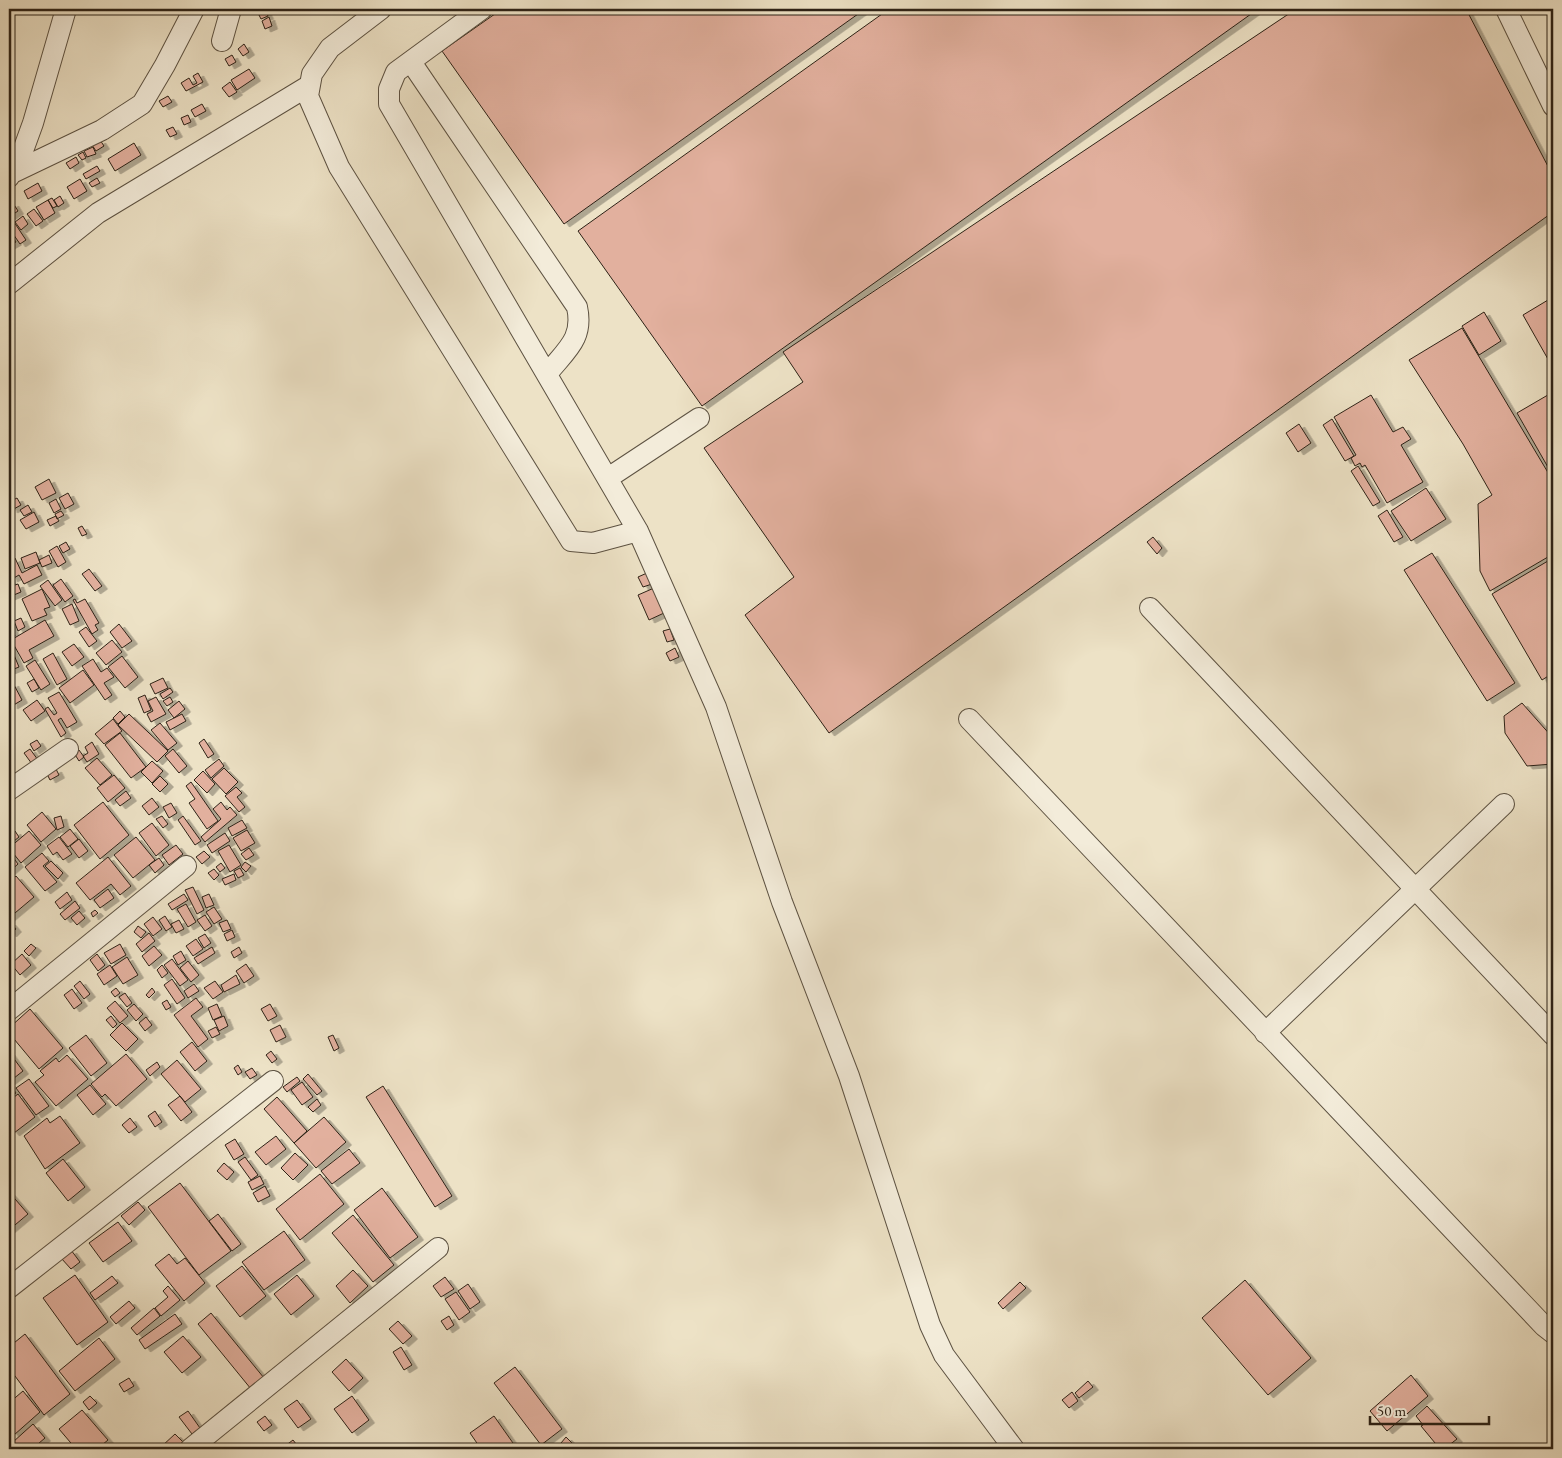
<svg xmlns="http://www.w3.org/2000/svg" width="1562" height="1458" font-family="'EB Garamond',serif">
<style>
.building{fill:#e2b09e;stroke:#2d2216;filter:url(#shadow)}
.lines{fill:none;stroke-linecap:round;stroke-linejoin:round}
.minor-casing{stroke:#5d5242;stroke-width:22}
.minor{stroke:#f3ecda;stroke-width:20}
</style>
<defs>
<filter id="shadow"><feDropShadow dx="5.5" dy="3" stdDeviation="0" flood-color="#0004"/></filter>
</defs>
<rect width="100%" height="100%" fill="#ede2c6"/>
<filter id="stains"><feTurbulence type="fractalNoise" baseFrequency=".004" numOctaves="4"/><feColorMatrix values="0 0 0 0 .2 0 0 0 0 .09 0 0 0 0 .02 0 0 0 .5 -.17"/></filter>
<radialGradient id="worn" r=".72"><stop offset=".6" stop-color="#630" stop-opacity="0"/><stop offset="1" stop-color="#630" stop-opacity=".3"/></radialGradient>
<path class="building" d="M502,9H865L564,224L442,51Z
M889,9H1258L702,406L578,231Z
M1296,9L1319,11L1466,9L1553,176V212L829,733L745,615L794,577L704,448L803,382L783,352Z
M265,10L268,16L261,19L258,13Z
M269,17L272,26L265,29L262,21Z
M244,44L249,52L243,56L238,49Z
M232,55L236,62L229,66L225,59Z
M249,69L255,78L237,90L231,80Z
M198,73L203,82L186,91L181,83L189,78L193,85L197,83L193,76Z
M230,82L237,92L229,97L222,88Z
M168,96L172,102L163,107L159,101Z
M202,104L206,111L195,117L191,110Z
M188,115L191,122L184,125L181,118Z
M173,127L177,134L170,137L166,130Z
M100,140L104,146L96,151L92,145Z
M134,143L141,155L115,171L108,159Z
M93,147L96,154L87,157L84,151Z
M83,152L86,158L82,160L78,155Z
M76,157L79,163L70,169L66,163Z
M97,166L100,171L86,179L83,174Z
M97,178L100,183L92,187L89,183Z
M80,179L87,191L74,199L67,187Z
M38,183L42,191L28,199L24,191Z
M60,196L64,203L58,207L54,200Z
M52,198L57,206L53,208L48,200Z
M48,200L55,213L44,220L36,207Z
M13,203L18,211L9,217V206Z
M34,209L43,221L36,226L27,214Z
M23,216L28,224L21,230L15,222Z
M14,222L26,240L20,244L9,228Z
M9,231L16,242L9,246Z
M1553,297V368L1523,315Z
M1484,312L1501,341L1479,355L1462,326Z
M1462,328L1553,481V554L1490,591L1480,571L1478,504L1492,495L1463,444L1409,360Z
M1553,392V476L1517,413Z
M1371,395L1393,432L1403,427L1411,439L1401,445L1423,482L1387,503L1365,465L1362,467L1360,463L1355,466L1351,458L1356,455L1334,417Z
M1332,419L1354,456L1345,461L1323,425Z
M1299,424L1311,443L1298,452L1286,433Z
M1358,466L1380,502L1373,506L1351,471Z
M49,479L56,493L42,500L35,487Z
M1426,488L1446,519L1411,541L1391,511Z
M68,493L74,504L65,509L59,498Z
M17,498L21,505L12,510L9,502Z
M56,499L61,509L54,513L49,503Z
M28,505L32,512L24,516L20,510Z
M1387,510L1403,537L1394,542L1378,516Z
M61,511L64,515L57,519L55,514Z
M34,512L39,522L26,529L20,520Z
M56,516L59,521L50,526L47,520Z
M82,526L87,534L82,536L78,528Z
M1153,537L1162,548L1157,554L1147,542Z
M66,542L70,549L63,553L59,546Z
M57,546L66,562L58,567L49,551Z
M36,552L40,563L25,569L21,558Z
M1432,553L1515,683L1487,701L1404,570Z
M49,555L52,563L42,567L39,560Z
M15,558L22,573L37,565L42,575L24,584L19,575L12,579L9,572V562Z
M1553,558V673L1542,680L1492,594Z
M89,569L102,586L95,591L82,574Z
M647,573L652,584L643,587L638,577Z
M9,577L12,586L18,584L21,592L9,597Z
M61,579L73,596L65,602L53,585Z
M48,580L62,600L55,606L40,586Z
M654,588L664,613L649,620L638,595Z
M42,589L50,607L44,609L47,615L32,621L22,599Z
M75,599L77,603L85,599L99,623L95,625L98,630L92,634L73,600Z
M72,604L79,621L70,625L62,609Z
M21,618L25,627L18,631L14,621Z
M45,620L54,636L29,650L33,658L24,663L11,640Z
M9,621L15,636L9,639Z
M119,624L132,641L122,648L110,632Z
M86,627L97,641L89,647L79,632Z
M670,629L674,640L667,642L663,631Z
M112,640L122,652L106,665L96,653Z
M9,643L19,667L9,671Z
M74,644L84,657L72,666L62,652Z
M675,648L679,657L670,661L666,653Z
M53,653L67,679L57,685L43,659Z
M122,656L138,677L125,688L108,667Z
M93,659L101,672L107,668L114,677L104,683L112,695L105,700L82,666Z
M35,660L50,684L41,690L26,666Z
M83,670L94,685L70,703L59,688Z
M163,678L168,688L155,694L150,684Z
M34,679L39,688L32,692L27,683Z
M13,683L22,700L12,706L9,686Z
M170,688L173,692L163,699L160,694Z
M59,692L77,722L67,728L61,718L58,720L66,733L61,737L45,709L48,707L54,715L57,713L48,698Z
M145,695L151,710L144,713L138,698Z
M156,697L166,714L151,722L147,714L153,711L148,701Z
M170,697L173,702L167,706L163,701Z
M37,700L45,711L31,721L23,710Z
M179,701L185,709L174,718L168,710Z
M1522,703L1553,738V764L1527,766L1505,733L1504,716Z
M120,711L125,717L118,724L113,718Z
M129,714L168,751L157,762L118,725Z
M182,714L186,721L170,730L166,722Z
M113,719L122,731L104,744L95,734Z
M160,723L177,743L168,750L151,730Z
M120,733L146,767L131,778L105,745Z
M204,739L214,754L208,758L199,743Z
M37,740L41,746L34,751L30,744Z
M92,742L99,754L87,762L83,756L88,753L85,747Z
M30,749L38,760L32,764L24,753Z
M173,749L187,766L179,773L165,756Z
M79,750L84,757L79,761L74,753Z
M97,758L112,775L100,785L85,768Z
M219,759L224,766L211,778L205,770Z
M152,761L163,771L152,783L141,772Z
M224,768L238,782L226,794L212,779Z
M56,769L59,775L50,780L47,774Z
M203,771L215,784L207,793L194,780Z
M114,775L125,788L108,802L97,788Z
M160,776L168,784L160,792L152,784Z
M191,782L218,821L207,829L189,803L195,799L186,786Z
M236,787L242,793L237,797L245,807L239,812L225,796Z
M126,791L131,798L120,806L115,800Z
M152,798L159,807L149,815L142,806Z
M103,802L129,835L100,859L74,825Z
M221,802L227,810L230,807L237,815L205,842L201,837L221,819L213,809Z
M171,803L177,813L169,818L163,807Z
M42,812L56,829L41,842L27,825Z
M61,816L64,827L57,830L54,818Z
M162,816L168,824L163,828L156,819Z
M183,816L201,841L195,845L178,820Z
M242,820L247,828L232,836L228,828Z
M152,823L169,845L156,856L139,833Z
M70,829L78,839L68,847L60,837Z
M247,830L255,843L241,851L233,838Z
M15,831L19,837L9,845V836Z
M29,831L41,845L21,863L9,848Z
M225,833L230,841L212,853L207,845Z
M59,837L72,854L63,860L57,852L53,855L47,846Z
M136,837L155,860L133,878L114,855Z
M79,839L88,851L79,858L70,846Z
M176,845L183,854L169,865L162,855Z
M229,845L241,865L230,872L218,851Z
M249,848L254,855L246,860L241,854Z
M204,851L210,857L202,864L196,857Z
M9,852L18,864L9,872Z
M42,853L49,861L43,866L57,882L45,891L25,867Z
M108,857L131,886L120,895L111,884L90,900L76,883Z
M159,858L164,865L155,873L149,865Z
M51,861L63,873L58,879L45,866Z
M245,862L251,866L246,872L241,867Z
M221,863L225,868L220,872L216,867Z
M240,868L244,875L238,878L234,871Z
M214,869L219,875L214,880L208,873Z
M234,874L236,880L225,885L222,879Z
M16,876L34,897L9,918V882Z
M193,887L204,910L197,914L185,890Z
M108,889L114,898L100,908L94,900Z
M67,892L72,900L60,909L55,902Z
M184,894L188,900L172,910L168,904Z
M209,894L214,905L206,908L202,897Z
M75,901L80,908L65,920L60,914Z
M186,904L196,922L188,927L177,909Z
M214,907L222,919L214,924L206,912Z
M95,910L98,913L93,917L91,913Z
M79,911L85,918L77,925L71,918Z
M205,915L212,926L205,931L197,920Z
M165,916L172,927L166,931L159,920Z
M153,917L162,929L153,936L144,924Z
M179,920L184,929L176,933L171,924Z
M227,920L231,929L223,932L219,923Z
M10,922L16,929L11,934L9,931Z
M138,926L146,932L141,938L134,932Z
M232,930L235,937L227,941L224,934Z
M149,933L155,941L142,952L136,944Z
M205,934L211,943L204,948L198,938Z
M196,939L203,949L193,956L186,946Z
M31,944L36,948L29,956L24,951Z
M120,944L126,955L111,964L104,953Z
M154,946L162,955L149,966L142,956Z
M212,947L215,953L198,964L194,958Z
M239,947L242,953L234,958L231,952Z
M181,951L186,960L178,965L173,956Z
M22,954L31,965L20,975L11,964Z
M97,954L105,965L98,971L90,960Z
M127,957L138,975L123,984L112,967Z
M172,959L188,980L180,986L164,965Z
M188,961L199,975L191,982L180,968Z
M246,964L254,976L244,983L236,971Z
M110,965L117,976L104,985L97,974Z
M162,965L168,973L162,978L157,970Z
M236,975L240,984L224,992L221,985Z
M172,979L185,998L177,1004L164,985Z
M80,981L90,994L84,999L74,986Z
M215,981L223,992L213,999L204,988Z
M194,984L199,991L188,998L184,991Z
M116,988L120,993L115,997L111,992Z
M152,988L155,992L149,998L146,995Z
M72,989L82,1003L74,1009L64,995Z
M125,993L132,1003L127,1007L119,997Z
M196,998L203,1007L191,1016L208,1039L198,1047L174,1015Z
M167,1000L171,1007L166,1010L162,1003Z
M115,1001L128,1016L120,1023L107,1008Z
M134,1004L143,1014L136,1021L127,1010Z
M217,1004L222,1016L213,1020L208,1008Z
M270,1004L277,1016L268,1021L261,1009Z
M30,1009L63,1048L39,1069L9,1033V1028Z
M111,1016L117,1024L113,1028L106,1020Z
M224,1016L228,1026L219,1031L214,1020Z
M146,1017L152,1025L145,1031L139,1023Z
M122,1023L138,1039L126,1051L110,1035Z
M280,1025L286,1037L276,1042L270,1030Z
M216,1027L220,1034L212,1038L208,1031Z
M86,1035L107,1063L91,1076L69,1048Z
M333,1035L339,1048L334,1051L328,1037Z
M192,1042L207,1061L195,1071L180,1052Z
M271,1051L277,1059L272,1063L266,1055Z
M9,1052L23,1071L9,1082Z
M126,1054L147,1079L116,1106L105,1094L102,1097L91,1084Z
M67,1055L88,1079L56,1106L35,1082L44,1075L40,1071L56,1058L59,1062Z
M177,1060L201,1089L185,1102L161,1074Z
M157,1062L160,1067L150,1076L146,1070Z
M238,1065L242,1072L238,1075L234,1068Z
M252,1068L257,1075L250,1079L245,1072Z
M308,1074L322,1091L317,1095L303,1079Z
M297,1077L300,1081L287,1092L283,1087Z
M29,1079L49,1106L36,1115L16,1088Z
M302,1082L313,1097L302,1105L291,1090Z
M9,1083L16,1093L9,1099Z
M90,1085L106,1104L93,1115L77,1095Z
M383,1086L452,1196L435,1207L366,1097Z
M18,1094L35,1117L14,1133L9,1127V1101Z
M180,1096L192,1112L181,1121L168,1105Z
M277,1097L307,1131L294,1143L264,1109Z
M317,1099L321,1105L313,1112L308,1107Z
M155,1111L162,1122L155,1127L148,1116Z
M60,1116L80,1143L45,1169L24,1136L47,1118L50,1123Z
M324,1117L346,1142L316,1168L294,1143Z
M130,1118L137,1127L129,1133L122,1125Z
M276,1136L286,1149L266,1165L255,1152Z
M235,1139L244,1154L234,1160L225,1145Z
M349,1149L360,1163L332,1184L321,1171Z
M295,1153L308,1165L293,1180L281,1168Z
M245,1157L258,1175L251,1180L238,1162Z
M63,1159L85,1187L68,1201L46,1173Z
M224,1163L234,1172L227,1180L217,1171Z
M320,1174L344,1204L300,1240L276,1209Z
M260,1176L264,1184L252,1190L248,1182Z
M180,1183L231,1251L199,1275L148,1207Z
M265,1186L270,1196L258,1202L253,1193Z
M382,1188L418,1237L390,1258L354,1210Z
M9,1192L28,1214L9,1230Z
M138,1202L145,1210L129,1225L121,1216Z
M218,1214L241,1244L232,1251L209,1221Z
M353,1215L394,1265L373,1282L332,1233Z
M118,1222L132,1241L103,1262L89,1243Z
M284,1231L305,1260L264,1290L242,1262Z
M71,1250L80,1262L71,1269L61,1258Z
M169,1254L177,1264L185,1258L205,1283L184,1301L155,1265Z
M242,1266L266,1296L240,1317L216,1286Z
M353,1270L368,1286L350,1303L336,1286Z
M75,1275L108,1322L77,1345L43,1298Z
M297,1275L314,1296L291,1315L274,1294Z
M112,1276L118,1283L95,1300L90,1293Z
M445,1277L454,1289L441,1297L433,1286Z
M1245,1280L1311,1358L1268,1395L1202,1318Z
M1020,1282L1026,1288L1003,1309L998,1303Z
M468,1284L480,1302L470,1309L458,1291Z
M168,1286L180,1300L161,1316L155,1308L168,1297L163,1291Z
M456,1292L470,1312L459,1320L445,1299Z
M129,1301L135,1308L116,1324L110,1317Z
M154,1308L160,1316L137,1335L131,1328Z
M211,1313L264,1378L251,1389L198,1324Z
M175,1314L182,1324L145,1349L139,1340Z
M449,1316L454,1325L447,1330L441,1321Z
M398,1321L412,1336L403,1344L389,1329Z
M25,1334L70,1394L44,1415L9,1368V1347Z
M183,1336L201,1357L182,1373L164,1352Z
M99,1338L115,1359L75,1391L59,1371Z
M401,1347L412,1365L404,1370L393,1352Z
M346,1359L363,1378L349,1391L332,1372Z
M515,1367L562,1429L541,1445L494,1383Z
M1411,1375L1428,1396L1387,1431L1370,1411Z
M129,1378L134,1386L124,1392L119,1384Z
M1088,1381L1093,1387L1079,1398L1075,1393Z
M23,1391L40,1412L14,1435L9,1428V1403Z
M1072,1392L1078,1401L1069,1408L1062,1400Z
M90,1396L97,1403L89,1410L83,1402Z
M352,1396L369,1420L352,1433L334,1409Z
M297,1400L311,1419L298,1428L284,1409Z
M1427,1406L1457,1439L1444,1449H1440L1421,1426L1423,1425L1416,1416Z
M82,1410L108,1440L97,1449H76L59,1429Z
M188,1411L200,1428L192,1434L179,1417Z
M265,1416L272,1425L264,1431L257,1422Z
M494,1416L513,1443L505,1449H481L470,1433Z
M33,1424L45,1438L32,1449H19L13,1442Z
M175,1434L185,1444L179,1449H165L162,1446Z
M566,1437L578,1449H556Z
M293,1440L300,1449H281Z
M9,1441L16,1449H9Z"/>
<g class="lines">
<g class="minor-casing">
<path id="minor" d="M381,9L330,48L312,74L308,96L339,167L571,541L593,543L638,531
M482,9L396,72L389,89V104L638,531L716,707L782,902L849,1076L930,1325L944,1355L1014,1449
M1506,9L1553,106
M222,41L231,9
M411,62L577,307C584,339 566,350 547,374
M10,174L102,130L142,104L165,65L194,9
M9,177L21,156L33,123L66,9
M9,284L98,213L310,85
M608,478L699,418
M1150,608L1553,1035
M969,719L1544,1326L1553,1333
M9,790L68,749
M9,1010L186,866
M1265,1033L1504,804
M9,1288L273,1081
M190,1449L438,1248"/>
</g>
<use href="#minor" class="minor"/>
</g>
<rect width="1562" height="1458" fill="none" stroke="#ede2c6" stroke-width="30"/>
<rect x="10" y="10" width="1542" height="1438" fill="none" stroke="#2d2216" stroke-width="2.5"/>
<rect x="15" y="15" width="1532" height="1428" fill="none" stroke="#2d2216"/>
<path d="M1370 1416v8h119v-8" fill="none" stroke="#2d2216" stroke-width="2.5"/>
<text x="1377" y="1416" font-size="15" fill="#2d2216" stroke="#f3ecda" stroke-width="4" paint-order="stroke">50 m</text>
<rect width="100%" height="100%" filter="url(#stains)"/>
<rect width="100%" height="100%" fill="url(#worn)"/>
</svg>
